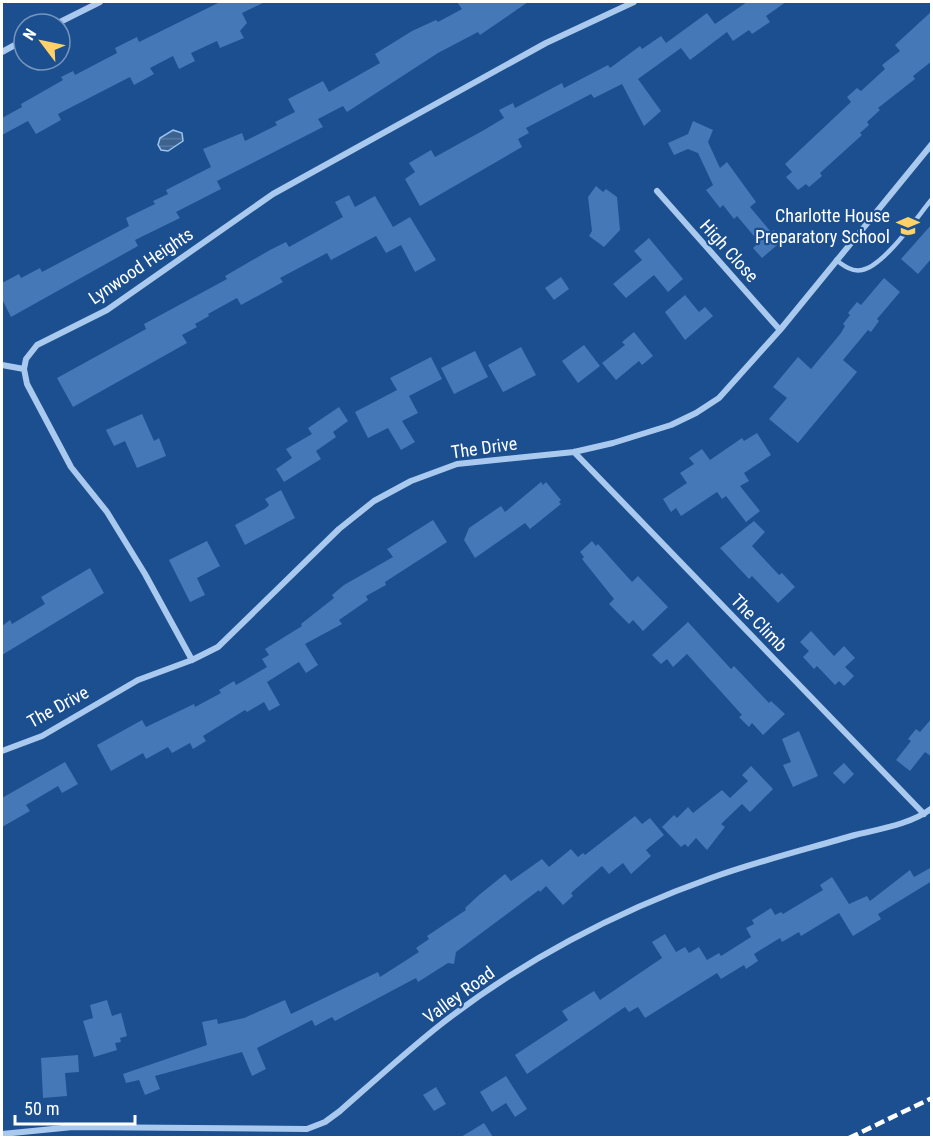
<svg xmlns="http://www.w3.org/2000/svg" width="933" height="1139" font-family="'Roboto Condensed',sans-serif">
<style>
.water{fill:url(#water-rules);stroke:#9cc4f0;stroke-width:1.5}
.building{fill:#4478b7}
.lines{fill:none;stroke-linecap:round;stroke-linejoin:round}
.service{stroke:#a9c9ee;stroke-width:4.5}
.minor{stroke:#a9c9ee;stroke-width:6}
.rail{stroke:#fff;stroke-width:4.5;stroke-dasharray:10 4.5;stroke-linecap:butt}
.labels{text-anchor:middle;stroke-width:4.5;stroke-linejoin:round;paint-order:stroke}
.poi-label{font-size:18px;fill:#fff;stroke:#1b4f8f;text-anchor:end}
.street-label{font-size:18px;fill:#fff;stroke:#1b4f8f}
</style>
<defs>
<pattern id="water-rules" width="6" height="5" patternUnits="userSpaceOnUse" patternTransform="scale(1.5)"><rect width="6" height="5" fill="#3c6290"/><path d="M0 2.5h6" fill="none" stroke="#597aa1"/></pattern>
</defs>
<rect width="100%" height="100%" fill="#1b4f8f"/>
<path class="water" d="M173,130L182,133L183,141L168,151L161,150L158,145L160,138Z"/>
<path class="building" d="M220,2H265L242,13L247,23L240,31L244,38L220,48L217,41L191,53L195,61L179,69L173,56L150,68L154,74L134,85L130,77L58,114L61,120L36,134L28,121L2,135V118L22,107L21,104L63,80L61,77L73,71L75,75L117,53L115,48L137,37L139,42Z
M457,2H528L480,35L478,32L438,53L347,112L343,106L318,119L323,127L217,181L221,189L176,212L180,218L135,240L138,246L11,317L2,299V283L19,274L21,278L40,268L42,272L129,226L126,218L155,204L153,201L168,194L166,190L211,167L203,149L242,133L245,141L277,125L275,122L295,112L288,99L323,81L329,92L380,63L375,54L412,31L436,20L438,22L462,9Z
M747,2H786L766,16L770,22L752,34L749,30L733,41L727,32L690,60L681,48L638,79L661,111L644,126L622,84L594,98L591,94L526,128L529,133L518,139L522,147L420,206L405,179L415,172L409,163L431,150L435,157L484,130L504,118L499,110L513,103L515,108L562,83L564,88L608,65L610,68L640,46L642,49L661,36L666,43L707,13L715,24Z
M932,11V61L913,76L915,79L878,108L880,110L867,122L869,125L860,133L862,135L820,173L822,176L809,187L806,184L798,190L786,177L792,172L785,164L851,102L847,97L857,88L861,91L885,69L882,65L900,51L895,45Z
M693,121L713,130L708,142L720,168L727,162L756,202L750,207L771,232L774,230L783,240L762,258L753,248L759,242L737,216L734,219L723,205L720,208L706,190L713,185L698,153L688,149L674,155L668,143L688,134Z
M596,186L603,192L606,189L617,197L620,230L604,247L589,236L592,231L588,197Z
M349,195L355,207L375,196L393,227L410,217L436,260L415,272L401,245L386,253L376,236L331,260L327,253L280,278L283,282L241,305L237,298L208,314L209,316L195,324L197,327L182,335L187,343L73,407L57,378L146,329L144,324L227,279L225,276L270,250L286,242L289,247L343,217L335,202Z
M932,224V258L918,274L901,259Z
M649,238L683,279L668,292L654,275L626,298L613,284L642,260L634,251Z
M561,277L569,289L554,300L545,288Z
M884,278L900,292L877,319L879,321L871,332L868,330L843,360L857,372L798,443L769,419L787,398L773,387L798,357L811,369L841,333L845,326L843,324L850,315L848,313L857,302L861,305Z
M685,295L699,312L705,307L713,316L685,340L665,312Z
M634,332L653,356L642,365L639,361L616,380L602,363L625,345L622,342Z
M584,345L600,366L578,383L562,361Z
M521,347L536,375L503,392L488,365Z
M475,351L488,377L454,394L441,368Z
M431,357L442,379L409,396L418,413L402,421L415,442L401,450L388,428L368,438L355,412L397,390L390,378Z
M339,407L348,421L333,432L336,437L316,451L321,459L284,482L276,469L292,458L286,449L312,434L308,428Z
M142,414L154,441L159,438L166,456L137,468L125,441L114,446L106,430Z
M757,433L771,455L744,473L749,481L740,486L760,511L746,522L726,496L722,499L717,492L681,516L676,508L671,512L663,499L687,483L680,473L694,464L689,458L702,449L710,460L742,438L744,441Z
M541,482L543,485L546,482L561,500L559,502L561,504L530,529L525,523L475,558L464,540L469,528L501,506L505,512Z
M281,490L295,518L245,545L235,525L266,508L269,505L265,499Z
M433,520L447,542L385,582L386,585L366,596L368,600L339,620L342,624L305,644L318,665L306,673L299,662L267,682L280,705L269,711L264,702L247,712L245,710L203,736L206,741L193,749L190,743L172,753L168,747L146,759L143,753L111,771L97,745L142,720L146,727L194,704L195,707L221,693L219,690L234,681L236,685L267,667L262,659L269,655L265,649L302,626L301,624L334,598L332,595L344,585L393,557L387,549Z
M754,521L765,532L752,546L779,575L782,573L795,587L778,603L752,576L749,579L720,548Z
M207,541L220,566L197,578L205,595L190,602L169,560Z
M592,541L596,546L598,544L632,582L638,576L668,607L643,631L633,620L629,624L609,604L614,599L582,559L584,557L580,552Z
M90,568L104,593L2,655V626L10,620L12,624L45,604L41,597Z
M688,622L731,669L734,666L769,703L771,701L785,714L763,735L752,723L749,727L739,717L742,715L687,654L673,667L667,659L661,664L652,655Z
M811,631L834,656L844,646L855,658L845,667L854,676L844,686L839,681L835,685L817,666L814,669L803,657L809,651L800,642Z
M932,718V757L925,752L910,771L896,760L911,741L908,739L916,729L920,732Z
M799,731L818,776L793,787L783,765L791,762L782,739Z
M65,762L78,784L62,793L58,786L26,805L30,811L2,827V798Z
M844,763L854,774L844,784L833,773Z
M751,766L773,789L750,812L742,804L721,824L725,827L707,850L696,838L688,847L685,844L681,847L662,827L674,815L677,818L688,807L693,813L722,790L730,798L748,781L742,775Z
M635,816L642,824L650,818L664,835L646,850L651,856L631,874L623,863L609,874L602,866L571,893L573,896L563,905L546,886L540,892L539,890L456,952L454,964L448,963L418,982L416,978L335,1021L332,1017L315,1026L312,1020L257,1048L266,1069L252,1076L242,1052L155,1076L160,1089L145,1095L139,1080L126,1083L123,1074L207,1045L202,1022L217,1019L218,1024L244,1018L285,1000L291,1014L378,972L380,977L419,952L416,948L429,939L427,936L466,910L465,908L479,895L505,874L511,881L542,859L549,867L571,849L578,857L583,853L585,855Z
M932,867V881L878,914L881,919L853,936L839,913L801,936L799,932L782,942L780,938L754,954L758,961L746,969L744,965L721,979L717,973L645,1018L638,1007L629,1012L625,1007L527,1074L515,1055L568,1020L562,1011L594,991L600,1000L662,958L652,942L665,934L676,952L685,947L689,953L699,947L707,960L719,953L721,956L751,937L746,928L754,924L752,920L771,908L775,915L781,912L783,914L823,890L820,885L832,877L849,904L867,896L870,901L910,870L914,877Z
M107,1000L112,1016L121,1013L127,1036L120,1038L121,1042L115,1043L117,1050L94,1057L83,1021L93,1018L90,1005Z
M78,1055L79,1072L65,1073L67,1096L43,1098L41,1058Z
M506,1076L527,1109L515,1117L506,1103L492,1112L480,1092Z
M436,1087L446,1104L434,1111L423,1095Z
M484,1123L493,1137H461Z"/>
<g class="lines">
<path class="service" d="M836,260C844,266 852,272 862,270C884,266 917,217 932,199"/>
<path class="minor" d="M56,24L100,2
M2,52L24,40
M657,191L780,330
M2,365L24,369
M574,452L924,814
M192,660L145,574L107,512L71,467L27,384L24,369L26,359L37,345L107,310L273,194L546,43L634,2
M2,751L42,736L138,680L192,660L218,647L339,529L374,501L411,481L457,464L574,452L613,443L671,425L696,413L719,398L780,330L932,144
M2,1134L73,1127L307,1129L325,1122L340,1111C373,1082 406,1052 440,1025C520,962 615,912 711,878C758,861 807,849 855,835C879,829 912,824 932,808"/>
<path class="rail" d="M849,1138L932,1098"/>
</g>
<defs>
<g id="school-bare" transform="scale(1.8)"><path d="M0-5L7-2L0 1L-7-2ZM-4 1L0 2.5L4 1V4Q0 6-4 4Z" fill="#ffd166" stroke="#1b4f8f" stroke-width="2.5" paint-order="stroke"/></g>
</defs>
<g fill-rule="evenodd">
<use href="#school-bare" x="908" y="226"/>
</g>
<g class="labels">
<g class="poi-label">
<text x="890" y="222">Charlotte House<tspan x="890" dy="21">Preparatory School</tspan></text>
</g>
<g class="street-label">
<text transform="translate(729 251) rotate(48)" y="6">High Close</text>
<text transform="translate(141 266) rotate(-34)" y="6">Lynwood Heights</text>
<text transform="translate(484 448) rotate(-8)" y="6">The Drive</text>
<text transform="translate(759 623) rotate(46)" y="6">The Climb</text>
<text transform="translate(58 707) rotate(-29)" y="6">The Drive</text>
<text transform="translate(459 995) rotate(-36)" y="6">Valley Road</text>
</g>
</g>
<rect width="933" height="1139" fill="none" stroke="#ffffff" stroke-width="6"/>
<g transform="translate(42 42) rotate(302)"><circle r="28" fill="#1b4f8f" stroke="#7695bc" stroke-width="1.5"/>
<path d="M0-4.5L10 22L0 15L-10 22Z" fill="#ffd166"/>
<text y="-9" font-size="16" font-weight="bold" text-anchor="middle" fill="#ffffff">N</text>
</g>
<path d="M15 1115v9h120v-9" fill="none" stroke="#ffffff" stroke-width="3"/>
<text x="24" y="1115" font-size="18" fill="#ffffff" stroke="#1b4f8f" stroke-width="4.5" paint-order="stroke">50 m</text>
</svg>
